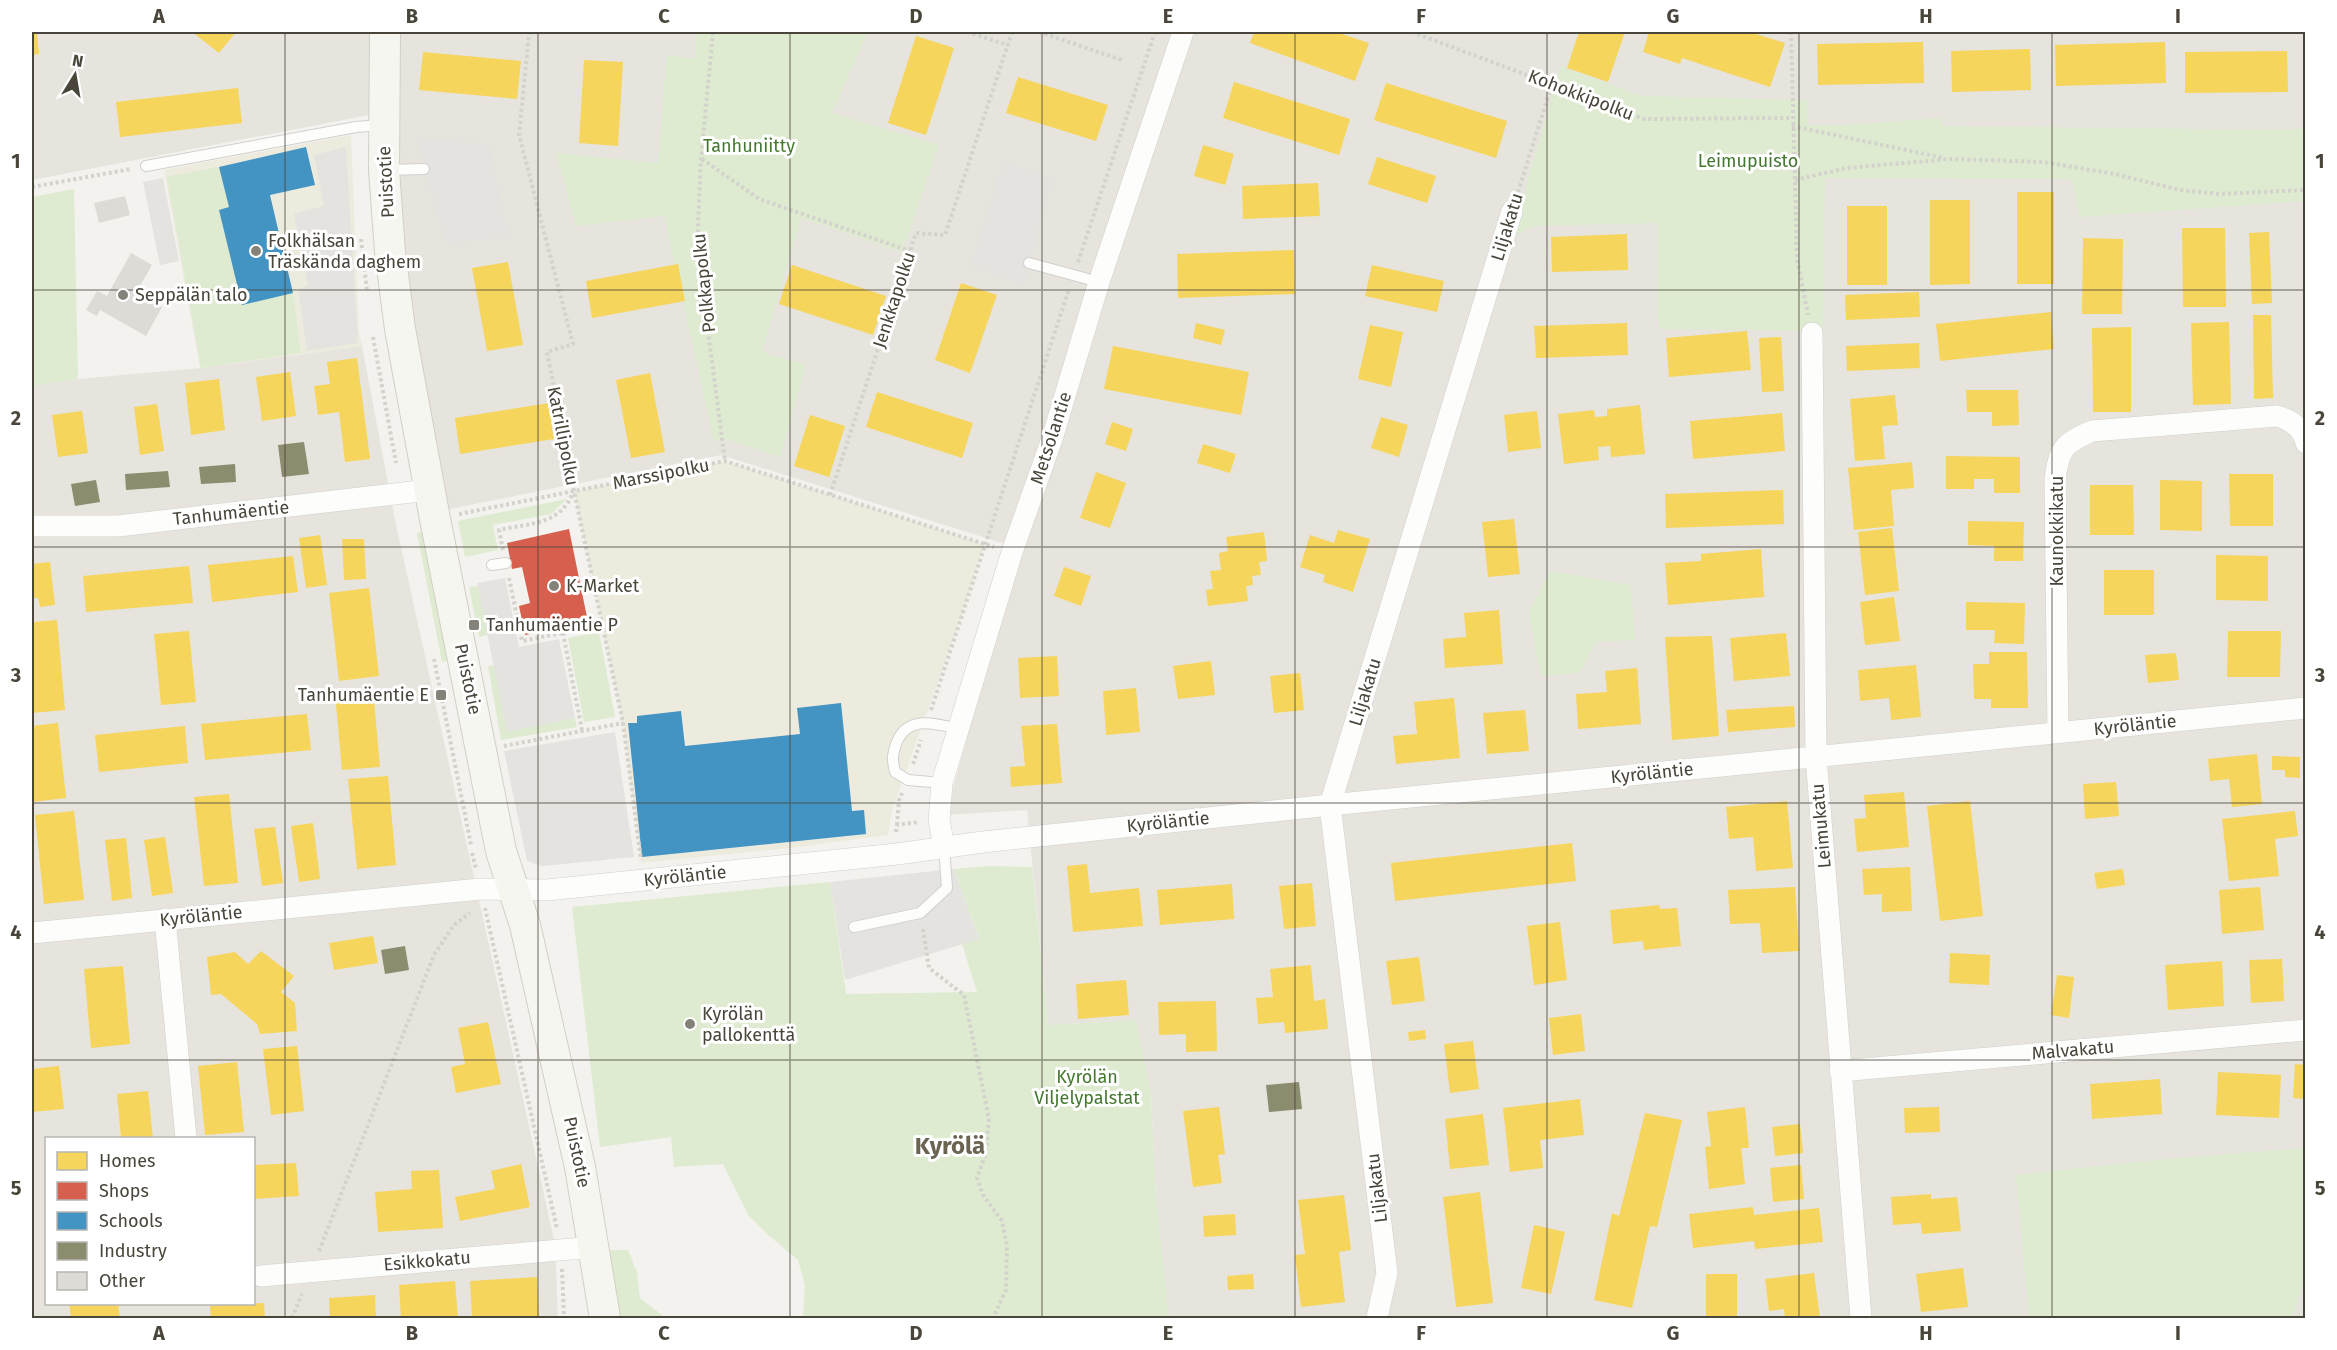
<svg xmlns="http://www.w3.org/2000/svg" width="2337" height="1350" font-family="'Fira Sans',sans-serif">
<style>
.residential{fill:#e6e4dd;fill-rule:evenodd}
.education{fill:#edeade}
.green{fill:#deebd0}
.parking{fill:#e5e3df}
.homes{fill:#f6d55c}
.shops{fill:#d6604d}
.schools{fill:#4393c3}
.industry{fill:#8c8c6e}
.building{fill:#dddbd6}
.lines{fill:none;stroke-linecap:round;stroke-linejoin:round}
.lane-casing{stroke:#d1d0cc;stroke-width:12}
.street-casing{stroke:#d1d0cc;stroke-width:22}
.secondary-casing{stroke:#d2cfc5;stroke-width:32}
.path{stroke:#d3d2cc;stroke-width:4;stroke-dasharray:3 3;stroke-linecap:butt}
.lane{stroke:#fdfdfc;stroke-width:10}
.street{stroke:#fdfdfc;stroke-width:21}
.secondary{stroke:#f6f6f1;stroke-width:30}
.grid{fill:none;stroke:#49453a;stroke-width:1.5;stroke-opacity:0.55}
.poi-dot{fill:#848279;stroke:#fff;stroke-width:2}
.labels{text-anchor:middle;stroke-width:6;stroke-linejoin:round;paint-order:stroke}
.street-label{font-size:18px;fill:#49453a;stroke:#fff}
.park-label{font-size:18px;fill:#447830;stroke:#fff}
.poi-label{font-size:18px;fill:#49453a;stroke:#fff;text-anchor:start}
.district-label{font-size:24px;font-weight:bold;fill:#6b6452;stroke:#fff}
.neatline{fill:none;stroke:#49453a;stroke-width:2}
.grid-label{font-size:20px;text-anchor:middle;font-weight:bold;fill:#49453a}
</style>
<rect width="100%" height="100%" fill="#f3f2ee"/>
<path class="residential" d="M32,32H2305V1318H1169L1156,1198L1151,1093L1135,1020L1048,1025L1027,810L946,815L1018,548L721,455L444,510L407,333L390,111L32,180Z
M362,346L395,520L555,1244L558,1318H32V386L78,379L201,368ZM46,1138H254V1304H46Z"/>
<path class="education" d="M351,135L359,332L362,346L200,368L164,170Z
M725,461L985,544L961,617L892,810L888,835L798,847L641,863L623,723L574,491Z"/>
<path class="green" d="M697,32H868L832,113L939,145L902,252L801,218L762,352L806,365L780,457L727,439L714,441L664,216L576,226L556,153L658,163L667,55L695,59Z
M1561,66L1642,96L1807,100L1808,125H1844L1941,118L1942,126L2293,130L2305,127V201L2080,217L2071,179L1825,178L1823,331L1660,329L1657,317V223L1533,226L1511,238Z
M219,167L229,207L219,210L242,304L293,293L301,353L201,368L167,177Z
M74,189L78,379L32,386V197Z
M567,499L551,514L493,525L498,550L465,557L458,521Z
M425,531L451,660L442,662L417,533Z
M1550,571L1631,585L1635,640L1596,642L1580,673L1541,676L1529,613Z
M478,586L488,635L479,637L469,587Z
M599,632L615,717L584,722L568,638Z
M494,665L523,728L575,718L577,727L501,740L488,666Z
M989,866L1032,867L1048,1025L1136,1020L1151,1093L1156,1198L1169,1318H803L805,1285L798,1260L766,1233L749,1216L723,1164L674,1167L671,1137L600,1147L572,907L830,882L846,994L977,992L962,944L979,938L954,869Z
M2305,1148V1279L2292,1318H2029L2016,1175L2166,1159Z
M609,1250H628L637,1272L640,1298L666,1318H619Z"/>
<path class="parking" d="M419,139L489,143L509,238L446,244L424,169Z
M346,147L358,343L307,351L298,289L308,286L294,214L324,206L314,155Z
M1003,162L1054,178L1029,263L1025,285L970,266Z
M163,178L179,261L160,265L143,182Z
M505,578L519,647L559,639L575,718L507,732L477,583Z
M615,732L634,857L543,866L527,861L504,751Z
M954,869L979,939L845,980L830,882Z"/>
<path class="homes" d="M32,32H37L39,54L32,55Z
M192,32H236L219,53Z
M1254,32H1336L1369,43L1355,81L1250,43Z
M1579,32H1625L1608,82L1567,68Z
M1649,32H1750L1785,43L1770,87L1682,58L1680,64L1643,52Z
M916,36L954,48L926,135L888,123Z
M1923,42L1924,83L1818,85L1817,44Z
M2165,42L2166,83L2056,86L2055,45Z
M2030,49L2031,90L1952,92L1951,51Z
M2287,51L2288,92L2185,93V52Z
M423,52L521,61L517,99L419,90Z
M584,60L623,62L618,146L579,143Z
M1018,77L1108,105L1096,141L1006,113Z
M1234,82L1350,119L1339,155L1223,118Z
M1386,83L1507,121L1496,158L1374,120Z
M238,88L242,123L120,137L116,102Z
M1203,145L1234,154L1225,185L1194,176Z
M1377,157L1436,176L1427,203L1368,184Z
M1318,183L1320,216L1243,219L1242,186Z
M2017,192H2054V284H2017Z
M1930,200H1970V284L1930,285Z
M1847,206H1887V285H1847Z
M2182,228H2225L2226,307H2183Z
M2269,232L2272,303L2252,304L2249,233Z
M1627,234L1628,270L1552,272L1551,237Z
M2083,238L2123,239L2122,314H2082Z
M1294,250L1295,294L1178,298L1177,254Z
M508,262L523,345L487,351L472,268Z
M678,264L685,301L592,318L586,281Z
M792,265L886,296L873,335L779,304Z
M1372,265L1444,281L1437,312L1365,296Z
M961,283L997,295L970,373L935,360Z
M1919,292L1920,317L1846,320L1845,295Z
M2051,312L2054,349L1940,361L1936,324Z
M2253,315H2271L2273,398L2254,399Z
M2229,322L2231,404L2193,405L2191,323Z
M1196,323L1225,330L1221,345L1193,338Z
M1627,323L1628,355L1536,358L1534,326Z
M1370,325L1403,332L1391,387L1358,379Z
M2131,327V412H2093L2092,328Z
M1747,331L1751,370L1669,377L1666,338Z
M1781,337L1784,391L1762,392L1759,338Z
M1919,343L1920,368L1847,371L1846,346Z
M1113,346L1249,372L1241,415L1104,389Z
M357,358L370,459L345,462L339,412L318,415L314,386L330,384L327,362Z
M290,372L296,416L262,421L256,377Z
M650,373L665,452L631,458L616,380Z
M219,379L225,430L191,435L185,383Z
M1966,390H2018L2019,425L1992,426V412H1967Z
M877,392L973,423L962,458L866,427Z
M1895,395L1898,425L1882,426L1885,459L1855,461L1850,399Z
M549,403L554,439L460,454L455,418Z
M157,404L164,451L140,455L134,407Z
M1640,405L1645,454L1611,457L1610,446L1598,447L1599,460L1564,464L1558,414L1594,410L1595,417L1607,416V409Z
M82,411L88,453L58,457L52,415Z
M1537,411L1541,448L1508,452L1504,415Z
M1782,413L1785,451L1693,459L1690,421Z
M810,415L845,426L829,477L794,466Z
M1381,417L1408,425L1399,457L1371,448Z
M1112,422L1133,429L1126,451L1105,444Z
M1203,444L1236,454L1230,473L1197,463Z
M1946,456L2020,457V493H1994V479H1974V489H1946Z
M1912,462L1914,488L1891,490L1894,526L1854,530L1848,468Z
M1096,472L1126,483L1110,528L1080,518Z
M2229,474H2273V526H2230Z
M2160,480L2202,481V531L2160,530Z
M2090,485H2133L2134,535H2090Z
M1783,490L1784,524L1666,528L1665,494Z
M1514,519L1520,574L1488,577L1482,522Z
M1968,521L2024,522L2023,561H1994V546L1968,545Z
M1892,528L1899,591L1865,595L1858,532Z
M1338,530L1370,539L1353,592L1323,582L1325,575L1300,567L1310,535L1334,543Z
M1264,532L1267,561L1259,562L1261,575L1252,576L1253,585L1246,586L1248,601L1208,606L1206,590L1213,589L1210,571L1221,570L1219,553L1228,551L1226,537Z
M320,535L327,585L306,588L299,538Z
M342,539H364L366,579L344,580Z
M1761,549L1764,597L1668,605L1665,563L1701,561V554Z
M2216,555L2268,556V601L2216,600Z
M293,556L298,592L212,602L208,565Z
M50,562L55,605L40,607L38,598H34L32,564Z
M189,566L193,603L86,612L83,576Z
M1064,567L1091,576L1081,606L1054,596Z
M2104,570H2154V615H2104Z
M369,588L379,676L339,681L329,593Z
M1894,597L1900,641L1865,645L1860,602Z
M1966,602L2025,603L2024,644L1994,643L1995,630H1966Z
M1499,610L1503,664L1445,668L1443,639L1466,637L1464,613Z
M57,620L65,710L32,713V622Z
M189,631L196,702L161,705L154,634Z
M2228,631H2281L2280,677H2227Z
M1786,633L1790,676L1734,681L1730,638Z
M1712,636L1719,736L1672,740L1665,637Z
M1989,652H2027L2028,708H1991V699H1974L1973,664H1989Z
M2176,653L2179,680L2148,683L2145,655Z
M1057,656L1059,696L1020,698L1018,658Z
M1211,661L1215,695L1178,699L1173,666Z
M1916,665L1921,717L1891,720L1889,698L1860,701L1858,670Z
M1637,668L1641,724L1578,729L1576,694L1607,692L1605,671Z
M1300,673L1304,710L1274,713L1270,676Z
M1136,688L1140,732L1106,735L1103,691Z
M373,690L380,767L342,770L335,694Z
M1454,698L1460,758L1396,764L1393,736L1417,734L1414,702Z
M1794,706L1795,727L1728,732L1726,710Z
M1525,710L1529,751L1487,754L1483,713Z
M307,714L311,750L205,760L201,724Z
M58,723L66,798L32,802V726Z
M1057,724L1062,783L1011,787L1010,767L1025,766L1021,726Z
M185,726L188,763L99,772L95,735Z
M2257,754L2262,804L2232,807L2229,779L2210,781L2208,759Z
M2272,756L2300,757V778L2285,777V770H2272Z
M388,776L396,865L357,869L348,779Z
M2116,782L2119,816L2085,819L2083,784Z
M1904,792L1909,847L1857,852L1854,819L1866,818L1864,795Z
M229,794L238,883L204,886L194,797Z
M1787,801L1793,868L1756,871L1753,837L1729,839L1726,807Z
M1970,801L1983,916L1940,921L1927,806Z
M74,811L84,900L44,904L35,815Z
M2295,811L2298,836L2275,839L2279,876L2229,881L2222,819Z
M313,823L320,879L299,882L291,826Z
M275,827L283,883L262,886L254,829Z
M165,837L173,893L152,896L144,840Z
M126,838L132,898L112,901L105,840Z
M1572,843L1576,881L1395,901L1391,863Z
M1087,864L1090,893L1139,888L1143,926L1073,932L1067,866Z
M1910,867L1912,911L1882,912V894L1864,895L1862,869Z
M2123,869L2125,885L2097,889L2094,873Z
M1312,883L1316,926L1284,929L1279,886Z
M1232,884L1234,919L1160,925L1157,890Z
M1795,887L1799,951L1762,953L1760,923L1730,924L1728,890Z
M2260,887L2264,930L2222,934L2219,890Z
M1659,905L1660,909L1677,908L1681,946L1644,950L1643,941L1613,944L1610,910Z
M1560,922L1567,980L1534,985L1527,926Z
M373,936L378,963L334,970L329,943Z
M261,951L294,976L281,992L295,1003L297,1031L260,1034L257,1024L221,994L211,995L207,957L235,952L248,964Z
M1950,953L1990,955L1989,985L1949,983Z
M1419,957L1425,1001L1392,1005L1386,961Z
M2282,959L2284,1001L2251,1003L2249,960Z
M2222,961L2224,1006L2168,1010L2165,965Z
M1311,965L1314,1001L1325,999L1328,1029L1285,1033L1284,1022L1258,1024L1256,998L1273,997L1270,969Z
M123,966L130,1044L91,1048L84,969Z
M2057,975L2074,977L2069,1018L2051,1015Z
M1126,980L1129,1015L1078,1019L1076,984Z
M1216,1001L1217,1051L1186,1052V1034L1159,1035L1158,1002Z
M1581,1014L1585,1051L1553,1055L1549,1018Z
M488,1022L501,1084L456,1093L451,1067L465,1064L458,1028Z
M1425,1030L1426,1039L1409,1041L1408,1032Z
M1473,1041L1479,1089L1450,1093L1444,1044Z
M297,1046L304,1111L271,1115L263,1049Z
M237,1062L244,1132L205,1135L198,1066Z
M2295,1064L2306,1065V1099L2293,1098Z
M59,1066L64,1109L32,1112V1069Z
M2218,1072L2281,1075L2279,1118L2216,1115Z
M2160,1079L2162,1114L2092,1119L2090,1084Z
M148,1091L153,1138H121L117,1094Z
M1580,1099L1584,1135L1540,1140L1543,1168L1510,1172L1503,1108Z
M1219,1107L1225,1154L1218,1155L1222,1183L1193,1187L1183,1111Z
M1745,1107L1749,1148H1741L1745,1184L1709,1189L1705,1147L1711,1146L1707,1112Z
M1939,1107L1940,1132L1905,1133L1904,1108Z
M1645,1113L1682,1120L1657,1227L1650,1226L1632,1308L1594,1300L1612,1213L1619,1216Z
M1483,1114L1489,1165L1450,1169L1445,1119Z
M1800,1124L1803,1153L1775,1156L1772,1127Z
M296,1163L299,1196L254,1199V1165Z
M521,1164L530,1207L460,1221L455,1197L495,1189L491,1171Z
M1801,1165L1804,1199L1773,1202L1770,1168Z
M439,1170L443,1228L378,1232L375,1192L412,1189L411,1171Z
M1480,1192L1493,1303L1456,1307L1443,1197Z
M1931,1194V1199L1957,1197L1961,1231L1922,1234L1921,1223L1893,1225L1891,1197Z
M1344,1195L1351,1250L1339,1252L1345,1302L1301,1307L1295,1255L1305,1254L1298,1200Z
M1753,1207L1754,1215L1819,1208L1823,1242L1755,1249L1754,1241L1693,1248L1689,1214Z
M1235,1214L1236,1235L1204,1237L1203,1216Z
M1534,1225L1565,1232L1551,1294L1521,1288Z
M1963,1268L1968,1307L1921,1312L1916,1274Z
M1814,1273L1820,1318H1785L1784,1309L1769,1311L1765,1279Z
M1253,1274L1254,1289L1228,1290L1227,1276Z
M1706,1274H1737V1318H1706Z
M537,1277L539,1316L472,1318L470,1281Z
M455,1281L458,1318H401L399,1285Z
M375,1295L376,1318H330L329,1298Z
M264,1303L265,1318H211L210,1306Z
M69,1304H118L120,1318H71Z"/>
<path class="shops" d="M569,529L588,622L525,635L519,606L530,603L522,567L512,569L507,543Z"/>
<path class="schools" d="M306,147L315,185L270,195L293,293L242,305L219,210L229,207L219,167Z
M841,703L852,811L864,810L866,834L642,857L628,723H637V716L681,711L685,746L800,734L797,708Z"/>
<path class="industry" d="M304,442L309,474L282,477L278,445Z
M235,464L236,482L201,484L199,467Z
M168,471L170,487L126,490L125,474Z
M96,480L100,502L75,506L71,484Z
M405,946L409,970L385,974L381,950Z
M1299,1082L1302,1109L1269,1112L1266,1085Z"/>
<path class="building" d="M125,196L130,215L99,223L94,203Z
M131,253L152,265L136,293L162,307L146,336L100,310L97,316L86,310L97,291L107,296Z"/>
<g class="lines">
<g class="lane-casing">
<path id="lane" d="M146,166L356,127L381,125
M385,170L424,169
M1029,263L1099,282
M492,565L506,563
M942,783L908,780L895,772C892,759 892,757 896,744C907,715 933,723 958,729
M854,927L920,913L947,888L944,847"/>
</g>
<g class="street-casing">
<path id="street" d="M1812,333L1816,757L1861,1318
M32,526H118L429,490
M2058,732L2055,479C2059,449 2064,443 2092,431L2277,416C2291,420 2303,428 2306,443
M944,847L939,820L942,783L1012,552L1052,439L1099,282L1183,32
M165,919L186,1138
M32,933L480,889L547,890L897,854L983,842L1330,805L2306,708
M1840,1071L2306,1030
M261,1276L594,1247
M1377,1318L1387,1273L1330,805L1512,211"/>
</g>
<g class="secondary-casing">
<path id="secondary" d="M385,32L384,170L390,252L400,329L435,519L501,851L525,925L580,1167L605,1318"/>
</g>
<path class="path" d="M531,32L529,34L519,135L573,344L547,352L574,491L623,723L641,860
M713,32L701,159L697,248L725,461
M967,32L1008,45
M1039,32L1122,60
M1412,32L1644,119L1792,118
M1791,32L1797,259L1808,315
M1792,126L1944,158
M702,159L759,199L910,251
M1795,180L1847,168L1950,159L2043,162L2115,174L2180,190L2220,194L2305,190
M32,187L131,169
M1518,192L1552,84
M361,239L367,291
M1078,262L1155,32
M373,337L396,463
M2305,407L2306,115
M830,495L916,233L945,235L1012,32
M459,514L725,461L994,547
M503,550L499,530C530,523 561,525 573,492
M509,578L522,641L602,625
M563,633L582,730
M434,659L471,845
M931,710L1069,289
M504,746L623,723
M913,764L921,740
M897,825L899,800L902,793
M896,832L897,825L918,822
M472,853L476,869
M485,908L557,1229
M923,929L929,968L964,995L989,1119L986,1153L977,1178L983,1195L1002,1221L1007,1246L1006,1290L993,1318
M319,1251L434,955L454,925L470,913
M562,1269L564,1318
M292,1318L302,1294"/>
<use href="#lane" class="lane"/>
<use href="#street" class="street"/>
<use href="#secondary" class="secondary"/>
</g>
<path class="grid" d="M285,32V1318M538,32V1318M790,32V1318M1042,32V1318M1295,32V1318M1547,32V1318M1799,32V1318M2052,32V1318M32,290H2306M32,547H2306M32,803H2306M32,1060H2306"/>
<g class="poi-dot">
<circle cx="256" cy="251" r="6"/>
<circle cx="123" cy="295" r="6"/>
<circle cx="554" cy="586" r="6"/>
<rect x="468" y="619" width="12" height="12" rx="3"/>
<rect x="435" y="689" width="12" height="12" rx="3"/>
<circle cx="690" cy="1024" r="6"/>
</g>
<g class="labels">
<g class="street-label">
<text transform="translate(1581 95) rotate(21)" y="6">Kohokkipolku</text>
<text transform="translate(386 182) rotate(-93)" y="6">Puistotie</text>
<text transform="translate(1507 227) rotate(-73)" y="6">Liljakatu</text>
<text transform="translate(704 283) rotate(-96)" y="6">Polkkapolku</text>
<text transform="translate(894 300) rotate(-72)" y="6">Jenkkapolku</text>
<text transform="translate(563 436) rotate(79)" y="6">Katrillipolku</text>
<text transform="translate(1051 438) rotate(-72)" y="6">Metsolantie</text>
<text transform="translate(661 474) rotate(-11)" y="6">Marssipolku</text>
<text transform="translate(231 513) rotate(-6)" y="6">Tanhumäentie</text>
<text transform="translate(2057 531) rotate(-90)" y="6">Kaunokkikatu</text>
<text transform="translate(468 679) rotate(78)" y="6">Puistotie</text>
<text transform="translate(1365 692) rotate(-73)" y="6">Liljakatu</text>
<text transform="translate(2135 725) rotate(-6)" y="6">Kyröläntie</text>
<text transform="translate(1652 773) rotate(-6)" y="6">Kyröläntie</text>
<text transform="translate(1168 822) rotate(-6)" y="6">Kyröläntie</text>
<text transform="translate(1821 826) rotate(-95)" y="6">Leimukatu</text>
<text transform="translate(685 876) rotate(-6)" y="6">Kyröläntie</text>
<text transform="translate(201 916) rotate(-6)" y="6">Kyröläntie</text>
<text transform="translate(2073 1050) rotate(-5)" y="6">Malvakatu</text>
<text transform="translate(577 1152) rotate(78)" y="6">Puistotie</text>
<text transform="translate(1377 1188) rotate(-97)" y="6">Liljakatu</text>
<text transform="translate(427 1261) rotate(-5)" y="6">Esikkokatu</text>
</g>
<g class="park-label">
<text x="749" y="152">Tanhuniitty</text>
<text x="1748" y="167">Leimupuisto</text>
<text x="1087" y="1083">Kyrölän<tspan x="1087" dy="21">Viljelypalstat</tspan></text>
</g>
<g class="poi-label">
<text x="268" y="247">Folkhälsan<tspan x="268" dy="21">Träskända daghem</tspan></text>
<text x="135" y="301">Seppälän talo</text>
<text x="566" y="592">K-Market</text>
<text x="486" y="631">Tanhumäentie P</text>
<text x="429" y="701" text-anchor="end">Tanhumäentie E</text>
<text x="702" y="1020">Kyrölän<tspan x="702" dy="21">pallokenttä</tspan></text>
</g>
<g class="district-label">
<text x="950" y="1154">Kyrölä</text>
</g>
</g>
<rect width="2337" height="1350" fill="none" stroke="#ffffff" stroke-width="66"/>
<rect x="45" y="1137" width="210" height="168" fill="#ffffff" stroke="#b6b5b0" stroke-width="1.5"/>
<rect x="57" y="1152" width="30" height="18" fill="#f6d55c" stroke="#b6b5b0" stroke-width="1.5"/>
<text x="99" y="1167" font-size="18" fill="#49453a">Homes</text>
<rect x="57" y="1182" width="30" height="18" fill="#d6604d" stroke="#b6b5b0" stroke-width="1.5"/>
<text x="99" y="1197" font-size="18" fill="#49453a">Shops</text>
<rect x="57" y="1212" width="30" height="18" fill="#4393c3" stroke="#b6b5b0" stroke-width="1.5"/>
<text x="99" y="1227" font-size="18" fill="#49453a">Schools</text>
<rect x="57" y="1242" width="30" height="18" fill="#8c8c6e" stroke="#b6b5b0" stroke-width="1.5"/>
<text x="99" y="1257" font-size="18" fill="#49453a">Industry</text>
<rect x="57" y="1272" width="30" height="18" fill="#dddbd6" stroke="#b6b5b0" stroke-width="1.5"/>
<text x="99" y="1287" font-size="18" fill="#49453a">Other</text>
<g transform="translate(75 75) rotate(11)" stroke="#ffffff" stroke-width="4.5" paint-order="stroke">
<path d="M0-4.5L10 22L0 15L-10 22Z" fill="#49453a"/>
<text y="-9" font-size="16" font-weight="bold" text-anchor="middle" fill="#49453a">N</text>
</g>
<rect x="33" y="33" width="2271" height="1284" class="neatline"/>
<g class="grid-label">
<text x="159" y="23">A</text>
<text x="412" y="23">B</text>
<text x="664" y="23">C</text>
<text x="916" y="23">D</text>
<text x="1168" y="23">E</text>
<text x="1421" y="23">F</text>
<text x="1673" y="23">G</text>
<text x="1926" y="23">H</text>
<text x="2178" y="23">I</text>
<text x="16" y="168">1</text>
<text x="2320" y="168">1</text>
<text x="16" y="425">2</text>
<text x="2320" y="425">2</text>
<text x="16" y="682">3</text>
<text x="2320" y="682">3</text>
<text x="16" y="939">4</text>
<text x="2320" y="939">4</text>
<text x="16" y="1195">5</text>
<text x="2320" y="1195">5</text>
<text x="159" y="1340">A</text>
<text x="412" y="1340">B</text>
<text x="664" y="1340">C</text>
<text x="916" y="1340">D</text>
<text x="1168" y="1340">E</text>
<text x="1421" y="1340">F</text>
<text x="1673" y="1340">G</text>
<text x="1926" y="1340">H</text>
<text x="2178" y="1340">I</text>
</g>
</svg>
